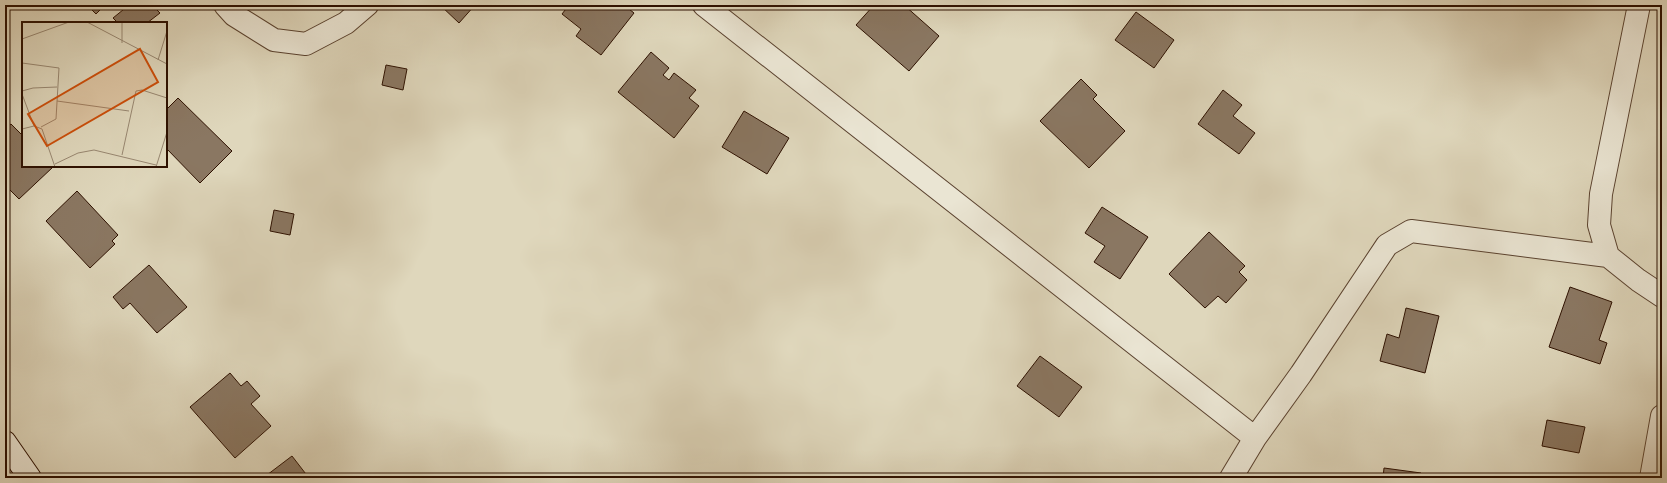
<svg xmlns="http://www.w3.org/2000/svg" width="1667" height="483" font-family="'IM FELL DW Pica',serif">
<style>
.building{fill:#8a7762;stroke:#2d1000}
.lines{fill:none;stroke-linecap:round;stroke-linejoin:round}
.minor-casing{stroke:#5a422f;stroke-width:24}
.secondary-casing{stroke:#2d1000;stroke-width:24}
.minor{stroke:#eae5d3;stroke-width:22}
.secondary{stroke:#eae5d3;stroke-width:22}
.inset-road{fill:none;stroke:#988771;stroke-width:1}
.view{fill:#cc4e0a;fill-opacity:0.15;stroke:#cc4e0a;stroke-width:2}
.inset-edge{fill:none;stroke:#2d1000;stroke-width:2}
</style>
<rect width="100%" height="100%" fill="#dfd7bc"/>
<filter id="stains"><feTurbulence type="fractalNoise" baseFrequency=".005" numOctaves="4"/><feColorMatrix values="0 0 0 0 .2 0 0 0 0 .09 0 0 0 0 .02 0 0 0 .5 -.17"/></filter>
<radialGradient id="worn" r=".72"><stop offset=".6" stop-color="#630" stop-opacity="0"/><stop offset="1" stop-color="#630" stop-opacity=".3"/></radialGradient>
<path class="building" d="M87,5H105L96,14Z
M129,5H152L160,13L147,23H118L113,18Z
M440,5H475L459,23Z
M569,5H624L634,13L601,55L576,36L581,29L562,14Z
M874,5H904L939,36L909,71L856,25Z
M1136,12L1174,40L1154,68L1115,40Z
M651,52L669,68L663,75L669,80L674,73L696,90L689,98L699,106L674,138L618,92Z
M386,65L407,69L403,90L382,85Z
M1081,79L1097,95L1093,99L1125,131L1089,168L1040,121Z
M1223,90L1242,105L1233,116L1255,133L1239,154L1198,124Z
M178,98L232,151L200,183L166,148V110Z
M744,111L789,138L767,174L722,147Z
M11,124L23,136V166L53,167L19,199L5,185V129Z
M77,191L118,235L112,241L115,244L90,268L46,221Z
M1102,207L1148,237L1120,279L1094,262L1105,246L1085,233Z
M274,210L294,214L290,235L270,231Z
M1209,232L1245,266L1239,272L1247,280L1226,303L1218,296L1205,308L1169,274Z
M149,265L187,307L157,333L130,303L123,309L113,297Z
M1570,287L1612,302L1599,340L1607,343L1600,364L1549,347Z
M1406,308L1439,316L1425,373L1380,361L1387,334L1399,338Z
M1040,356L1082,387L1059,417L1017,386Z
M230,373L241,386L247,381L260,396L251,404L271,426L235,458L190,407Z
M1547,420L1585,427L1579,453L1542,446Z
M292,456L309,478H263Z
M1384,468L1421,473L1420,478H1383Z"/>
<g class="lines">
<g class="minor-casing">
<path id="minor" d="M225,5L234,15L274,40L306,44L346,23L367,5
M704,5L1255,438
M1639,5L1601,194L1599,225L1608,256L1638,280L1662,296
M1231,478L1255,438L1301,374L1387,245L1411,231L1608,256
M1651,478L1662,416"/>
</g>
<g class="secondary-casing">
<path id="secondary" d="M5,442L30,478"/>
</g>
<use href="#minor" class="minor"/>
<use href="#secondary" class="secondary"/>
</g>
<g transform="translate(22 22)">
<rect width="145" height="145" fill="#dfd7bc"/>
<path class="inset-road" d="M65,0L145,42M100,0V21M0,17L47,0M136,38L145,9M0,41L37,46L34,97L19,105M0,69L11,66L35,65M0,72L12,104M35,79L107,89M0,107L12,104L20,107L33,145M100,133L114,69L120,68L145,76M33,142L56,131L72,128L134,143M134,145L145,110"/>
<path class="view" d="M118,27L136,60L25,124L6,92Z"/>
<rect width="145" height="145" class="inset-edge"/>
</g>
<rect width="1667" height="483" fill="none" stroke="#dfd7bc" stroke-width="20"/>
<rect x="6" y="6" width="1655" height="471" fill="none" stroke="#2d1000" stroke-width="2"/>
<rect x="10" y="10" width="1647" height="463" fill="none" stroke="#2d1000"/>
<rect width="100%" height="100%" filter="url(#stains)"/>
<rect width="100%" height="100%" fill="url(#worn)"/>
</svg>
